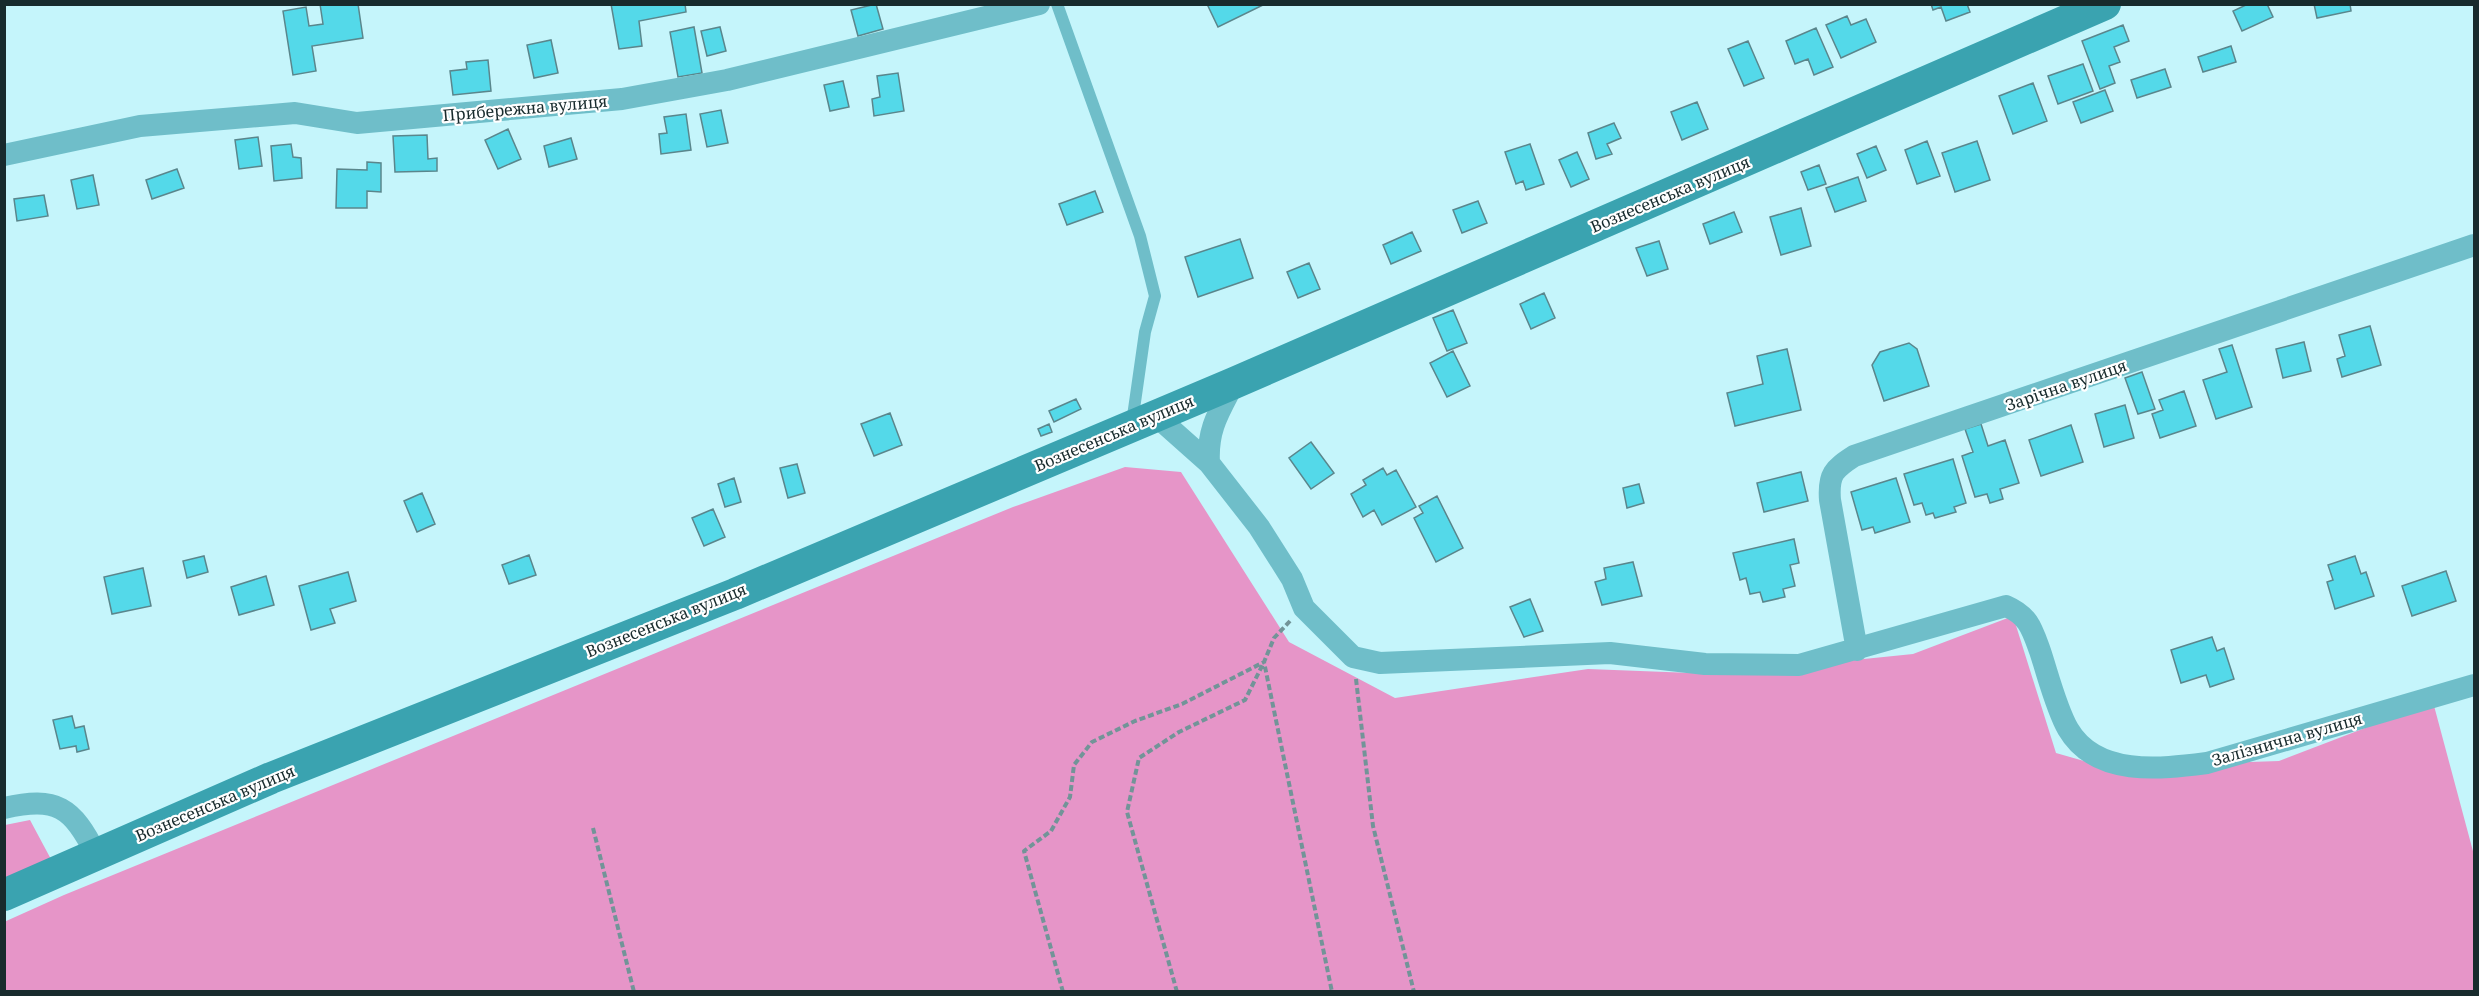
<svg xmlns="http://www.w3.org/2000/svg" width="2479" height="996" font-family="'Noto Serif',serif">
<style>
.forest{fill:#e695c8}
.building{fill:#54d9e9;stroke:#5a868c;stroke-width:1.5}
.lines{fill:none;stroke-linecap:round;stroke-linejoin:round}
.path{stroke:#729498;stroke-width:4;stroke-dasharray:6 3;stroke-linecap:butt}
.lane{stroke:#6fbec9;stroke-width:12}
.street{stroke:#6fbec9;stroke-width:22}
.secondary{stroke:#3aa3b0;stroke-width:32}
.labels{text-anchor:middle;stroke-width:4.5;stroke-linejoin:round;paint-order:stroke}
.street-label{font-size:16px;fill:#182b2d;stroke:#fff}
</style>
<rect width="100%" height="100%" fill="#c5f5fb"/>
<path class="forest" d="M1125,467L1181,472L1289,642L1395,698L1588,669L1718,674L1913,654L2013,616L2056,753L2105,767L2279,761L2433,702L2474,855V991L5,992L4,922L64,895L1013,507Z
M30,820L53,863L5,879V825Z"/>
<path class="building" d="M320,4H358L363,38L312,46L316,71L293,75L283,11L306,7L309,26L323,24Z
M611,4H685L686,12L639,21L642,46L619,49Z
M876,4L883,29L858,36L851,10Z
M1207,4H1263V5L1218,27Z
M1931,4H1967L1970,12L1946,21L1941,7L1933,10Z
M2248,4H2267L2273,17L2242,31L2233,11Z
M2314,4H2350L2351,11L2317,18Z
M1847,16L1851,25L1866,19L1876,42L1841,58L1826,25Z
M2123,25L2129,41L2114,47L2120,62L2109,66L2115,83L2100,89L2082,41Z
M694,27L702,73L678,77L670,32Z
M720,27L726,51L707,56L701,31Z
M1816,28L1833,67L1814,75L1808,59L1795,64L1786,41Z
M551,40L558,73L534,78L527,45Z
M1748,41L1764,78L1744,86L1728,49Z
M2231,46L2236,62L2203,72L2198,57Z
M488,60L491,91L453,95L450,71L467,69L466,62Z
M2083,64L2093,91L2058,104L2048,76Z
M2165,69L2171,87L2137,98L2131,80Z
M898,73L904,111L874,116L872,99L880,97L877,76Z
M843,81L849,107L830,111L824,85Z
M2033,83L2047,121L2013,134L1999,96Z
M2105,90L2113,111L2081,123L2073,102Z
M1697,102L1708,129L1682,140L1671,112Z
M721,110L728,143L707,147L700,114Z
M686,114L691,150L661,154L659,134L667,133L664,117Z
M1614,123L1621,138L1607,144L1612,154L1596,159L1588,133Z
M508,129L521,159L498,169L485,140Z
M427,135L428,159L437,158V171L395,172L393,136Z
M258,137L262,166L239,169L235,140Z
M571,138L577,159L549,167L544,146Z
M1927,141L1940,176L1917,184L1905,150Z
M1977,141L1990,180L1955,192L1942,153Z
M291,144L293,157L301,158L302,178L274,181L271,146Z
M1530,144L1544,184L1526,190L1523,181L1516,184L1505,152Z
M1876,146L1886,170L1867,178L1857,154Z
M1577,152L1589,179L1571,187L1559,160Z
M367,162L381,163V192L367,191V208H336L337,169L367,170Z
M1819,165L1826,184L1808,190L1801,172Z
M177,169L184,188L152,199L146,180Z
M93,175L99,205L77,209L71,180Z
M1858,177L1866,201L1835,212L1826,188Z
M1095,191L1103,212L1067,225L1059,204Z
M44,195L48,216L17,221L14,199Z
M1478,201L1487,223L1462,233L1453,210Z
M1801,208L1811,246L1781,255L1770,217Z
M1734,212L1742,232L1710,244L1703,224Z
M1412,232L1421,251L1391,264L1383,245Z
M1240,239L1253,278L1198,297L1185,257Z
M1659,241L1668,269L1647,276L1636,248Z
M1309,263L1320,289L1298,298L1287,272Z
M1544,293L1555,318L1531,329L1520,304Z
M1453,310L1467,343L1447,351L1433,318Z
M2370,326L2381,365L2342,377L2337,359L2345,356L2339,335Z
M2304,342L2311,371L2283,378L2276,349Z
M1909,343L1917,349L1929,386L1884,401L1872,365L1880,352Z
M2232,345L2252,407L2216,419L2203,380L2227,372L2219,349Z
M1787,349L1801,410L1735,426L1727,393L1763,384L1757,356Z
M1453,351L1470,386L1447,397L1430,363Z
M2142,372L2155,409L2138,414L2125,378Z
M2184,391L2196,426L2160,438L2152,414L2163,410L2159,400Z
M1076,399L1081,409L1054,422L1049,411Z
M2125,405L2134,438L2104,447L2095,414Z
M890,413L902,445L874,456L861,424Z
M1049,424L1052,432L1041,436L1038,429Z
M1981,424L1988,446L2005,440L2019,483L2000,489L2003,499L1990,503L1987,494L1975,497L1962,456L1973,452L1965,429Z
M2071,425L2083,462L2041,476L2029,440Z
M1311,442L1334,473L1311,489L1289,458Z
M1953,459L1966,503L1954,507L1956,512L1935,518L1933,513L1926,515L1922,503L1914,505L1904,474Z
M797,464L805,493L788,498L780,468Z
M1383,468L1387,475L1396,470L1416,507L1382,525L1374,510L1363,517L1351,494L1366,485L1363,480Z
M1801,472L1808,501L1764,512L1757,483Z
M734,478L741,502L725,507L718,484Z
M1896,478L1910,522L1875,533L1873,527L1862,530L1851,492Z
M1639,484L1644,503L1627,508L1623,488Z
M422,493L435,524L417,532L404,501Z
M1437,496L1463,548L1436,562L1414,518L1423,513L1419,506Z
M713,509L725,537L704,546L692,518Z
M1794,539L1799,563L1790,565L1795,586L1783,589L1785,597L1763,602L1760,592L1750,594L1746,578L1740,580L1733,553Z
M529,555L536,575L509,584L502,565Z
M204,556L208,572L187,578L183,561Z
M2355,556L2361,574L2366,572L2374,596L2335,609L2327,582L2333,580L2328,565Z
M1633,562L1642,596L1602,605L1595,582L1606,579L1604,568Z
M143,568L151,606L112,614L104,577Z
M2446,571L2456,601L2412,616L2402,586Z
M348,572L356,601L330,609L335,623L311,630L299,586Z
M266,576L274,605L239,615L231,587Z
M1530,599L1543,631L1524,637L1510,607Z
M2212,637L2217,651L2224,648L2234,679L2210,687L2206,675L2181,683L2171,650Z
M72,716L75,728L84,726L89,749L77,752L76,746L60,749L53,720Z"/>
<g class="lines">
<path class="path" d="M1290,621L1274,638L1264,662L1332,992
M1356,679L1373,826L1414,992
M593,828L634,992
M1063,992L1024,851L1051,831L1070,797L1074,765L1092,742L1135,721L1182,704L1264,662
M1177,992L1127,812L1139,758L1179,732L1245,700L1264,662"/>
<path class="lane" d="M1057,4L1140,236L1155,296L1145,332L1132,423"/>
<path class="street" d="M4,155L140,126L295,113L357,123L622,99L727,80L1039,4
M1155,415L1209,463L1259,527L1292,579L1304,608L1353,657L1380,663L1610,653L1705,664L1799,665L2006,606C2029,616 2032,629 2040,651C2048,675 2056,708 2068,729C2096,777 2160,769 2207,763L2474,685
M1209,463C1207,429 1219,412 1234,383
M1857,650L1830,500C1828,474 1834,469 1854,456L2474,245
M4,808C57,796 72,807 96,854"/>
<path class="secondary" d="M4,895L271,778L735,594L1234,383L2105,4"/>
</g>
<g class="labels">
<g class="street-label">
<text transform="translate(525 108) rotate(-5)" y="6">Прибережна вулиця</text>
<text transform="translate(1670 194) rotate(-23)" y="6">Вознесенська вулиця</text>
<text transform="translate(2066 385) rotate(-19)" y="6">Зарічна вулиця</text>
<text transform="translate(1114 433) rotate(-23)" y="6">Вознесенська вулиця</text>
<text transform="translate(666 620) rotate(-22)" y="6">Вознесенська вулиця</text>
<text transform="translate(2287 739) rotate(-16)" y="6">Залізнична вулиця</text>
<text transform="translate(215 803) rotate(-23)" y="6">Вознесенська вулиця</text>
</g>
</g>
<rect width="2479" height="996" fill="none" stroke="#182b2d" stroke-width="12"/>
</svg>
